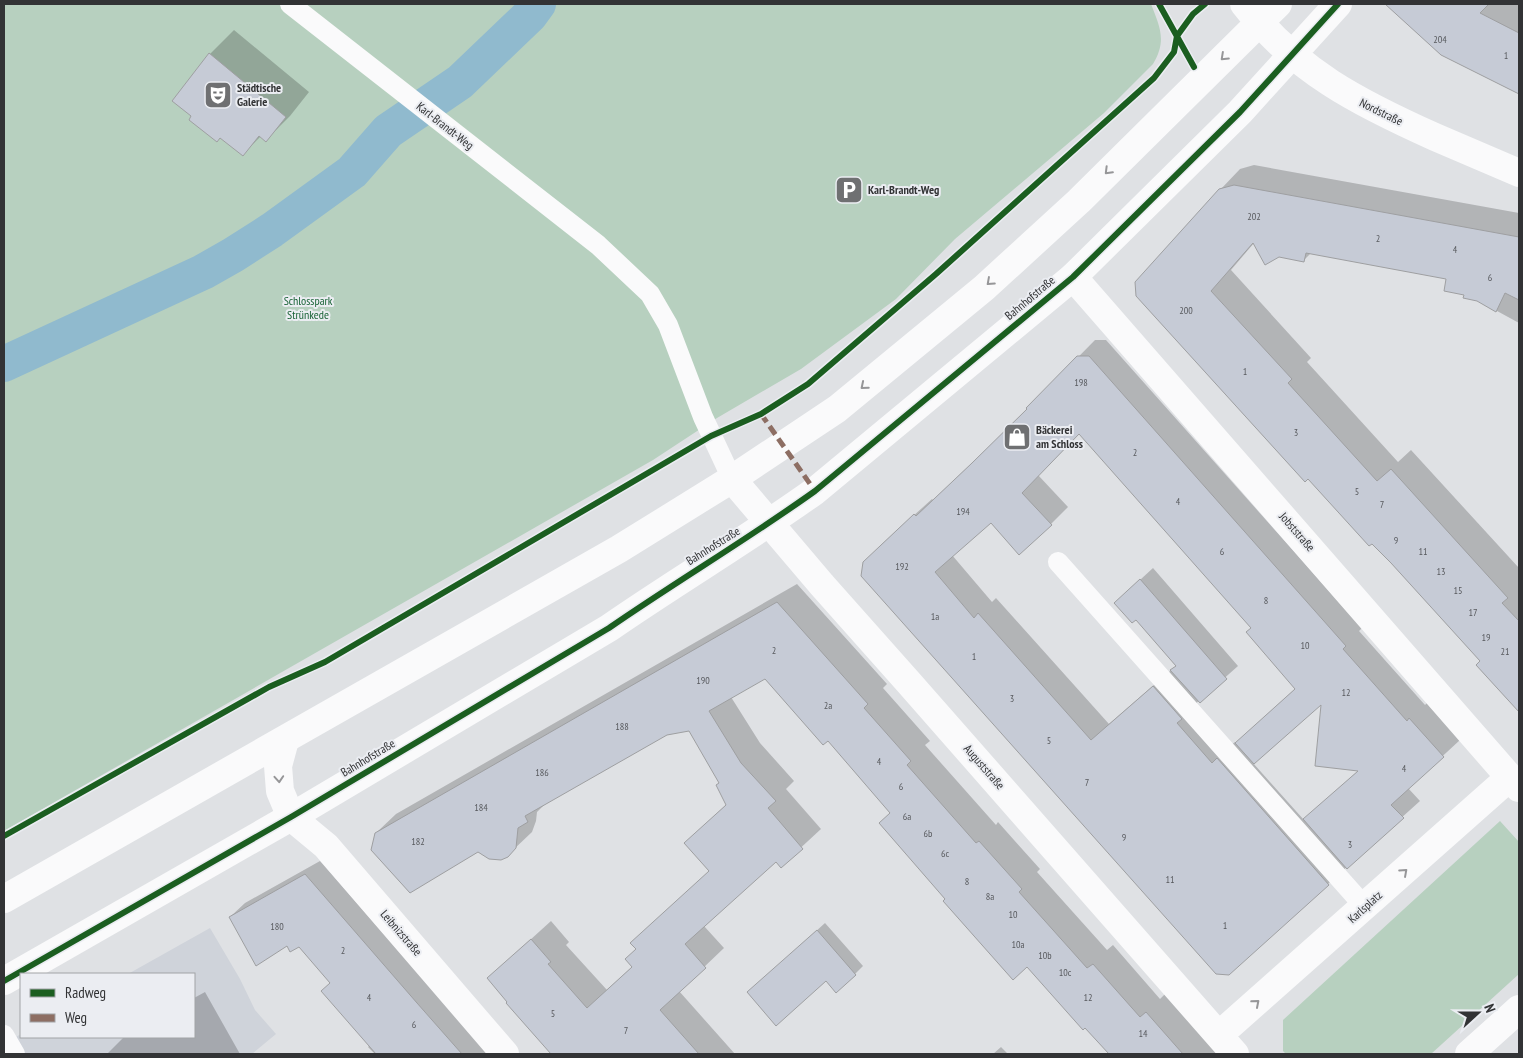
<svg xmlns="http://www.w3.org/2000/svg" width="1523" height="1058" font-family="'PT Sans Narrow',sans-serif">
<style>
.built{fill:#cfd3da}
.green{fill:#b7d0bf}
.shadow{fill:#0003;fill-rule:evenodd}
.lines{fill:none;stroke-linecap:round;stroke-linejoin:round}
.canal{stroke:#90bace;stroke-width:36}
.building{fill:#c6cbd6;stroke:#9e9fa1}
.lane{stroke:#fafafb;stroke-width:20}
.street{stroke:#fafafb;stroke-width:28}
.secondary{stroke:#fafafb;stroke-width:28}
.quiet{stroke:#8d6e63;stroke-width:5;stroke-dasharray:10 5;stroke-linecap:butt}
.cycleway-casing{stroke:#ebedf2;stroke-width:9}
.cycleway{stroke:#1b5e20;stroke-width:6}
.oneway{stroke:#969698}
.labels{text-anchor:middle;stroke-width:4;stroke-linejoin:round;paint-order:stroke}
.number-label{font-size:10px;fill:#57595d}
.poi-label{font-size:12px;font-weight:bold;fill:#323335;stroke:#ebedf2;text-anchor:start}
.street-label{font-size:12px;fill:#323335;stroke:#ebedf2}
.park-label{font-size:12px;fill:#196336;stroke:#ebedf2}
</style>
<rect width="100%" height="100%" fill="#dfe1e4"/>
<path class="built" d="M210,928L240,979L255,1010L276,1034L252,1054H4V1044L21,1034V1037H194V974H128Z"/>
<path class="green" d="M4,4H1151C1160,27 1167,41 1153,64L1104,113L955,239L896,299L801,369L717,418L653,460L4,831Z
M1500,821L1519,842V974L1431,1054H1286L1283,1051V1020Z"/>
<path class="shadow" d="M1400,4H1519V93L1441,54L1406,22Z
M234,30L309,92L290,116L266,140L261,136L243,154L210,54Z
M1254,165L1519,213V323L1466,294L1447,278L1312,252L1304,260L1254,243L1231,270L1311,358L1307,362L1398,462L1411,450L1519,568V711L1477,665L1481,661L1391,562L1138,295L1220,190L1240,169Z
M1095,340H1106L1362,628L1359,631L1425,705L1427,703L1460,740L1408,788L1420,801L1228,974L881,545L932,499L933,500L1029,409L1028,408ZM1080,433L1252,627L1296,688L1235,744V742L1229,747L1193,706L1238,666L1153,568L1128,591L1177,665L1109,724L996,598L992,602L952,555L991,522L1051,524L1068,507L1038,475ZM1322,702L1359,770L1304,820L1253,763Z
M797,584L887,684L883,688L930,741L925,745L996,825L998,822L1040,869L1037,872L1107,950L1113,945L1160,999L1165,994L1219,1054H1111L1027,965L947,899L891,812L828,739L765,678L731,697L760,743L794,781L786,789L821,829L781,866L776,861L704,926L724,948L679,991L735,1054H553L488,978L551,921L569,942L566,945L607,990L633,966L637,948L710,870L686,843L727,804L720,783L690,729L666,734L547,802L537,812L536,821L532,832L512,851H478L376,833L396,814Z
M320,861L489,1054H375L368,1047L370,1045L331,983L299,946L287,945L230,917L245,903Z
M825,923L863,966L855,974L836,991L826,980L757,985Z
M205,992L240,1054H107L124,1037H194V998Z
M1001,1047L1008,1054H993Z"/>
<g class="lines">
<path class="canal" d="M4,364L203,272L233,255L272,230L352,172L388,131L460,82L530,15L538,4"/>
</g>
<path class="building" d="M1385,4H1489L1480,13L1519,33V94L1441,55Z
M209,53L286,117L266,142L259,136L243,156L220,138L217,142L189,120L191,116L172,101Z
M1234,185L1519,237V300L1505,293L1496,312L1477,301L1463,298L1464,295L1444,291L1446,279L1306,253L1304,262L1279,257L1265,265L1253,243L1211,291L1292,379L1288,383L1377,481L1391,469L1508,598L1502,603L1519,621V712L1476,665L1480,661L1391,563L1372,544L1369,546L1308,479L1305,482L1136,296L1135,282L1219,189Z
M1077,356H1089L1346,646L1343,649L1407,721L1409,718L1444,757L1391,805L1404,818L1347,869L1303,819L1358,771L1315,766L1321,705L1254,764L1235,743L1295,689L1246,632L1251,628L1079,434L1022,493L1052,525L1019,555L991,523L935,572L974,618L978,613L1091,740L1153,686L1182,719L1177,723L1212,763L1217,758L1329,885L1229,975L1216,974L861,576L863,562L914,514L916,516L972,463L1027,409L1026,408Z
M1140,579L1227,679L1200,703L1170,670L1176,666L1136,620L1132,623L1114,603Z
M777,602L868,704L864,708L911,761L907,765L976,843L979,841L1022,889L1019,892L1087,968L1093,964L1140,1017L1146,1012L1183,1054H1109L1085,1028L1083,1030L1027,967L1013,980L943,901L945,899L879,823L890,813L828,741L823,745L765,679L709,711L741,763L776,801L768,808L803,849L781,868L776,862L685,944L706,968L660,1010L699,1054H551L506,1003L507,1002L487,978L531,939L551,962L548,964L587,1008L632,967L625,959L636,949L630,943L709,871L684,843L726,805L716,785L719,783L689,731L667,735L525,816L528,822L518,828L516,848L508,857L501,860L489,859L478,852L410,893L371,850L375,833Z
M305,874L417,1003L462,1054H376L321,991L330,983L299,947L290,952L287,946L256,966L229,917Z
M817,930L856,975L836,993L826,981L776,1026L747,992Z"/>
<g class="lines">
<path class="lane" d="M290,4L598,245L650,294L668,325L703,417L732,479
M1058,562L1365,907
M4,1035L15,1054"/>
<path class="street" d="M1073,277L1519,788
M732,479L822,585L910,684L1235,1054
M285,740L278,766L280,791L291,817L326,846L505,1054
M1219,1035L1510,777
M1469,1054L1519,1009"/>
<path class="secondary" d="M1244,4C1296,71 1359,103 1435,137C1463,149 1491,161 1519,173
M4,899L619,549L732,479L837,409L984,288L1079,201L1278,4
M4,981L291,817L609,628C677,581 748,539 815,491L1073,277L1240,112L1338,4"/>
<path class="quiet" d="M761,414L815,491"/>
<g class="cycleway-casing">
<path id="cycleway" d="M1159,4L1194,67
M4,836L269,687L325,662L711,436L761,414L808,384L936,274L1154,78L1174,52L1177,36L1193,14L1205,4
M4,981L291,817L609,628C677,581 748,539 815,491L1073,277L1240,112L1338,4"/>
</g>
<use href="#cycleway" class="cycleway"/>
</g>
<defs><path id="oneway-chevron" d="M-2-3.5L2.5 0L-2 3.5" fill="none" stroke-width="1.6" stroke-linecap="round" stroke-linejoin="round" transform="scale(1.25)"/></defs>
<g class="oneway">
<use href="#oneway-chevron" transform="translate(1224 57) rotate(137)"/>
<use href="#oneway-chevron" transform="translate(1108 171) rotate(135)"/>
<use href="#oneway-chevron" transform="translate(990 282) rotate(138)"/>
<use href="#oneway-chevron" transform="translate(864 386) rotate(140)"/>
<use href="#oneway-chevron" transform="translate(279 779) rotate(86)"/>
<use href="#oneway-chevron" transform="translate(1404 872) rotate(-42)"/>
<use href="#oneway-chevron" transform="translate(1256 1003) rotate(-41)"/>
</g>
<defs>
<g id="theatre-square" transform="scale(1.4375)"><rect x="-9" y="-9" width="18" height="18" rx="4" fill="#6f7072" stroke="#ebedf2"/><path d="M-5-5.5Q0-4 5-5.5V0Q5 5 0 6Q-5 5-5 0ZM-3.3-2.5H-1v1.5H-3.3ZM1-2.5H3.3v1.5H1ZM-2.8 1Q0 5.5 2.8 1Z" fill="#fff"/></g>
<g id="parking-square" transform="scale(1.4375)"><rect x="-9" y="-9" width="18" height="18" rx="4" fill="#6f7072" stroke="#ebedf2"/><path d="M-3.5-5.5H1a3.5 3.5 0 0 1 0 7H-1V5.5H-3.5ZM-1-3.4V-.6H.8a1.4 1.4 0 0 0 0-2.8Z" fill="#fff"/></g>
<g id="shop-square" transform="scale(1.4375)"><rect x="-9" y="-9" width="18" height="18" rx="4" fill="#6f7072" stroke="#ebedf2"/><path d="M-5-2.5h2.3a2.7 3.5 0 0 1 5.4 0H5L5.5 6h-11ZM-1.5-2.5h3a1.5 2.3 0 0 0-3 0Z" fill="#fff"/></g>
</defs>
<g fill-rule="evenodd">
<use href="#theatre-square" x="218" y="95"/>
<use href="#parking-square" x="849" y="190"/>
<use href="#shop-square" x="1017" y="437"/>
</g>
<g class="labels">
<g class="number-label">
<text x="1440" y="43">204</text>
<text x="1506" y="59">1</text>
<text x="1254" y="220">202</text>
<text x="1378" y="242">2</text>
<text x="1455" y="253">4</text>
<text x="1490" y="281">6</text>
<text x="1186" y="314">200</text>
<text x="1245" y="375">1</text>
<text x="1081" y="386">198</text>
<text x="1296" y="436">3</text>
<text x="1135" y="456">2</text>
<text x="1357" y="495">5</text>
<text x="1178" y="505">4</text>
<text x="1382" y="508">7</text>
<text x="963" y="515">194</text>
<text x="1396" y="544">9</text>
<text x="1222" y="555">6</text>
<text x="1423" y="555">11</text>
<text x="902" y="570">192</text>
<text x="1441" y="575">13</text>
<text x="1458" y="594">15</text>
<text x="1266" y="604">8</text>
<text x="1473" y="616">17</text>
<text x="935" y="620">1a</text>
<text x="1486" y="641">19</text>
<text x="1305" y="649">10</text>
<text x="774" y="654">2</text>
<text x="1505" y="655">21</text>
<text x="974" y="660">1</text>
<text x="703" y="684">190</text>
<text x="1346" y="696">12</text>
<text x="1012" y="702">3</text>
<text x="828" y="709">2a</text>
<text x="622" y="730">188</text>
<text x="1049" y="744">5</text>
<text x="879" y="765">4</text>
<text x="1404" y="772">4</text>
<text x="542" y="776">186</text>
<text x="1087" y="786">7</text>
<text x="901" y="790">6</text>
<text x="481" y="811">184</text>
<text x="907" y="820">6a</text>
<text x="928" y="837">6b</text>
<text x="1124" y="841">9</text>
<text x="418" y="845">182</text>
<text x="1350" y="848">3</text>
<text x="945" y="857">6c</text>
<text x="1170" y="883">11</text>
<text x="967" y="885">8</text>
<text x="990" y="900">8a</text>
<text x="1013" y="918">10</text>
<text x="1225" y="929">1</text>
<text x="277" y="930">180</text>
<text x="1018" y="948">10a</text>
<text x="343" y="954">2</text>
<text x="1045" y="959">10b</text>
<text x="1065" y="976">10c</text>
<text x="369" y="1001">4</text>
<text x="1088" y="1001">12</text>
<text x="553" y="1017">5</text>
<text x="414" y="1028">6</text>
<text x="626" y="1034">7</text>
<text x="1143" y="1037">14</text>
</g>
<g class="poi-label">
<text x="237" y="92">Städtische<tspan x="237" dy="14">Galerie</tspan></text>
<text x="868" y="194">Karl-Brandt-Weg</text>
<text x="1036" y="434">Bäckerei<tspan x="1036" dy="14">am Schloss</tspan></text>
</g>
<g class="street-label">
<text transform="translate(1381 112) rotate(26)" y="4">Nordstraße</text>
<text transform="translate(445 126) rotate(38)" y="4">Karl-Brandt-Weg</text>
<text transform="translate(1030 298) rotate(-40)" y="4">Bahnhofstraße</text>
<text transform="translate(1297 532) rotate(49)" y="4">Jobststraße</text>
<text transform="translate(713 546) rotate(-32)" y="4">Bahnhofstraße</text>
<text transform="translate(368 758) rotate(-31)" y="4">Bahnhofstraße</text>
<text transform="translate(984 767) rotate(49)" y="4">Auguststraße</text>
<text transform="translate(1365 907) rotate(-42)" y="4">Karlsplatz</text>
<text transform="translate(401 933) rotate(49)" y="4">Leibnizstraße</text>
</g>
<g class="park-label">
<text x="308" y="305">Schlosspark<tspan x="308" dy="14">Strünkede</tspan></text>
</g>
</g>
<rect width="1523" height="1058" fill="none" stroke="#323335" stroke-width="10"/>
<rect x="20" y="973" width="175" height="65" fill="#ebedf2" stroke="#a1a3a6"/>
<rect x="30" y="989" width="25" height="8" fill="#1b5e20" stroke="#a1a3a6"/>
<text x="65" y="998" font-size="15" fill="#323335">Radweg</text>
<rect x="30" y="1014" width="25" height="8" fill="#8d6e63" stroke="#a1a3a6"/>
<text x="65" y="1023" font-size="15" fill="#323335">Weg</text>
<g transform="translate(1478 1013) rotate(69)" stroke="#ebedf2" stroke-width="4" paint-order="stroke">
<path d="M0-4L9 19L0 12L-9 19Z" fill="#323335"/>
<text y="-8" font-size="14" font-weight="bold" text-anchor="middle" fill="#323335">N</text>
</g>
</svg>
